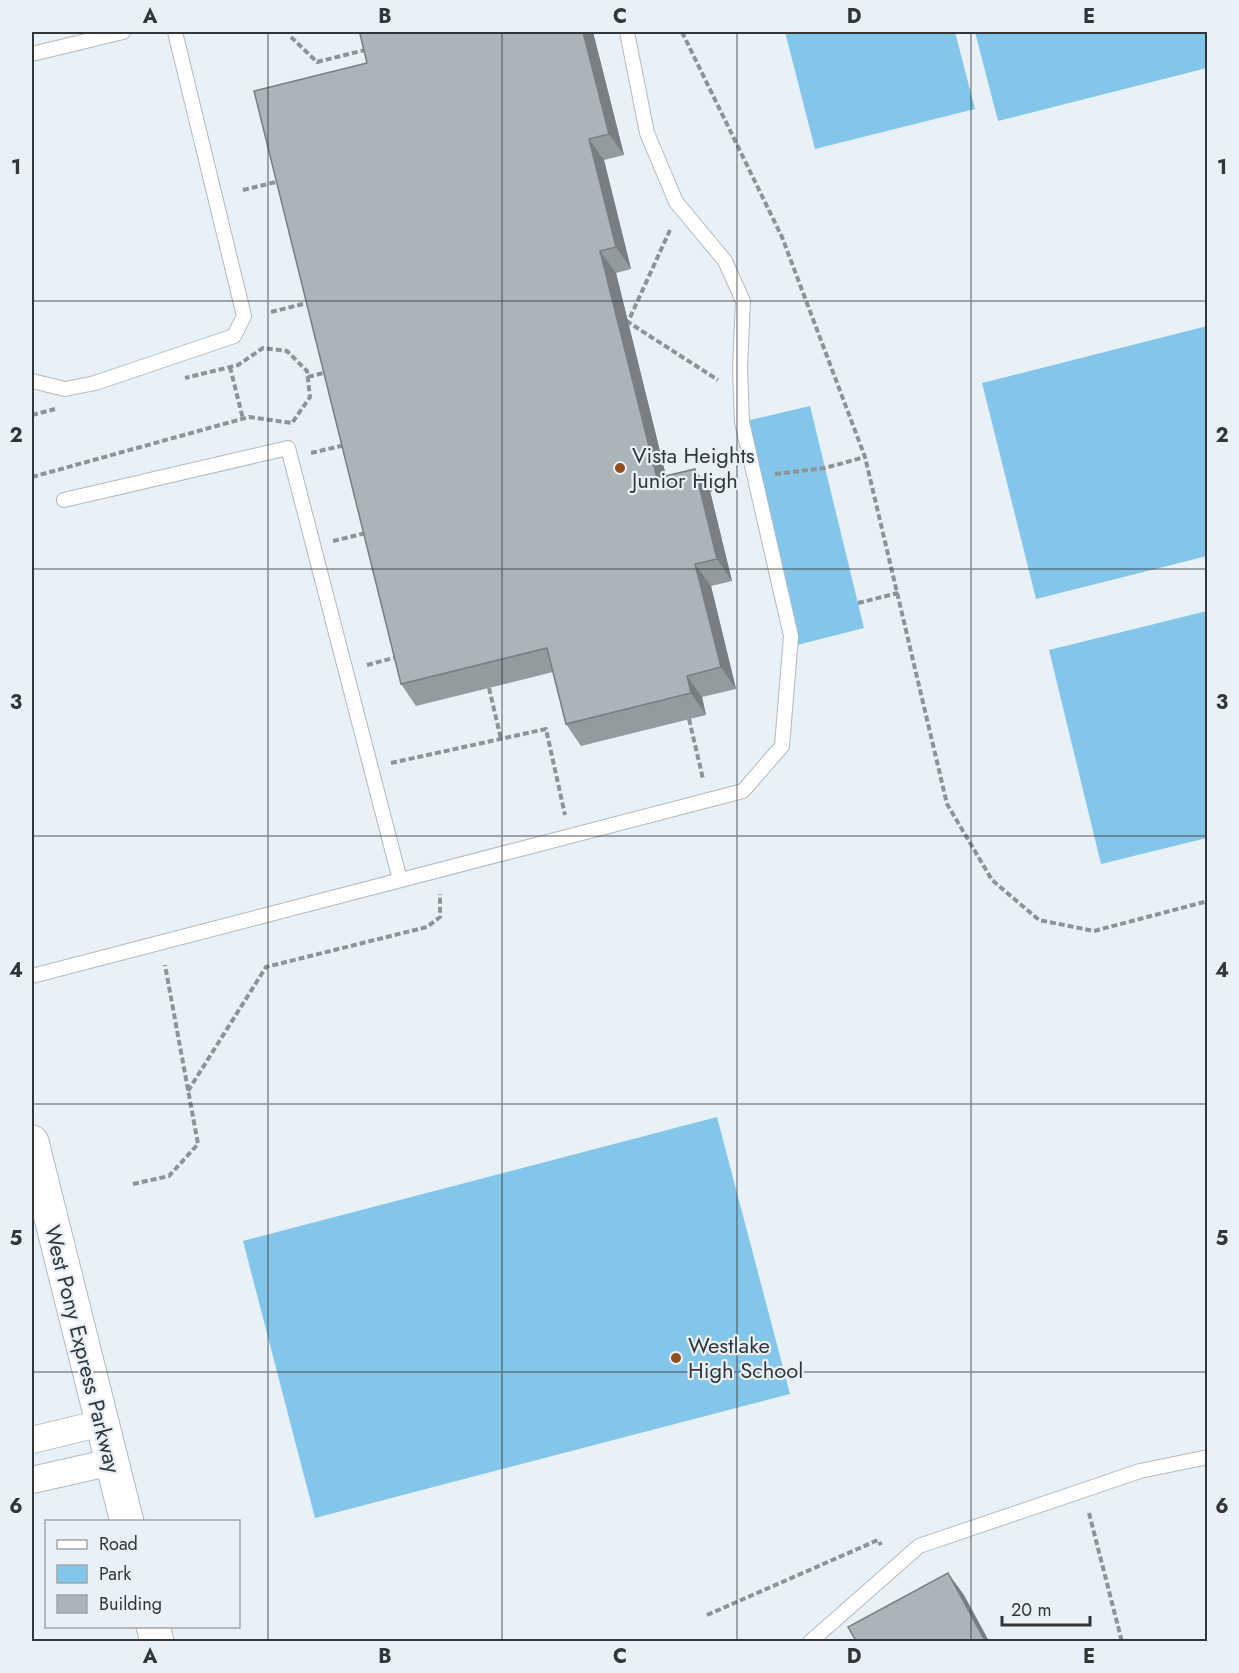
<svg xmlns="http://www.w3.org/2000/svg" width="1239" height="1673" font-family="Jost,sans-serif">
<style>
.green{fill:#84c6e9}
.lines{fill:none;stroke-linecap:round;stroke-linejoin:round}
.lane-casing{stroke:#b2babf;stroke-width:16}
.street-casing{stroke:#b2babf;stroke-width:28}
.primary-casing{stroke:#b2babf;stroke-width:35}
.path{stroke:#8d9397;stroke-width:4;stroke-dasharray:6 3;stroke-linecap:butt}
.lane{stroke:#fff;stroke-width:14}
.street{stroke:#fff;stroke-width:26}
.primary{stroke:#fff;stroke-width:33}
.wall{fill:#939b9f}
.shaded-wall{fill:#787e82}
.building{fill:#abb4b9;stroke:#787e82;stroke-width:1.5}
.grid{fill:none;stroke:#323638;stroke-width:1.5;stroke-opacity:0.55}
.poi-dot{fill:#904d1d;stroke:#e8f1f7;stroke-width:2}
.labels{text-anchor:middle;stroke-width:4.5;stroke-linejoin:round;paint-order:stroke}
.poi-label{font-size:22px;fill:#323638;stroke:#e8f1f7;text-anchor:start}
.street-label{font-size:22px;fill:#323638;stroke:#e8f1f7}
.neatline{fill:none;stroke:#323638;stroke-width:2}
.grid-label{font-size:20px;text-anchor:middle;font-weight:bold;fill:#323638}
</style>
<rect width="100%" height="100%" fill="#e8f1f7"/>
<path class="green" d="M785,32H955L975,109L815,149Z
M975,32H1207V68L998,121Z
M1207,326V556L1036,599L982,383Z
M810,406L864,628L797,645L742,422Z
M1207,611V838L1101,864L1049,650Z
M717,1117L790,1394L315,1518L243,1241Z"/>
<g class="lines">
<g class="lane-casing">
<path id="lane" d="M32,54L123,32
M32,381L65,389L95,383L234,336L244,316L175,32
M64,500L288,448L400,880
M32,976L743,791L782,746L791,636L742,422L740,368L743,301L725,261L676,202L647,133L627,32
M810,1642L919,1546L1140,1471L1208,1457"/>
</g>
<g class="street-casing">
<path id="street" d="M32,1440L102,1423
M32,1480L112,1462"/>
</g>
<g class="primary-casing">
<path id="primary" d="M32,1142L127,1522
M153,1626L157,1642"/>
</g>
<path class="path" d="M682,32L782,237L865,457L947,804L992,880L1039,920L1094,931L1208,901
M291,37L317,62L369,49
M243,190L280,181
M670,230L628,322L718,380
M271,312L311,302
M230,367L243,419
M308,377L327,372
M32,415L55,409
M311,453L345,445
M775,474L825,468L865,457
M32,477L249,417L292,423L310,397L307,371L287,351L263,348L238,365L185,378
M706,491L725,486
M333,541L366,533
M858,603L898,593
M367,665L397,657
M489,688L501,739
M689,719L703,779
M391,763L546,729L565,815
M188,1091L266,967L427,927L440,917V894
M133,1184L169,1176L198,1144L165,965
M1089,1513L1122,1642
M707,1615L878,1540L881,1545
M1124,1642H1131"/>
<use href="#lane" class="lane"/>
<use href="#street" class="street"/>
<use href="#primary" class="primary"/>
</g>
<path class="wall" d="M593,32L624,155L604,160L631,269L616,273L666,476L710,491L732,581L711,586L736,689L702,697L706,715L581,746L566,724L553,672L416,706L401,684L367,63Z"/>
<path class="shaded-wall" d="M583,32H593L624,155L609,134Z
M589,139L604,160L631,269L616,247Z
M600,251L616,273L672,500L657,478Z
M695,469L710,491L732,581L717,559Z
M695,564L711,586L736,689L721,667Z
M687,676L702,697L706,715L691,693Z
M948,1573L964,1595L989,1641H985Z"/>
<path class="building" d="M368,32H583L609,134L589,139L616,247L600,251L657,478L695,469L717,559L695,564L721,667L687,676L691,693L566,724L547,648L401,684L254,91L367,63L360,34Z
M948,1573L985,1641H856L848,1627Z"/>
<path class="grid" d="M268,32V1642M502,32V1642M737,32V1642M971,32V1642M32,301H1208M32,569H1208M32,836H1208M32,1104H1208M32,1372H1208"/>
<g class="poi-dot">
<circle cx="620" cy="468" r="6"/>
<circle cx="676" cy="1358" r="6"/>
</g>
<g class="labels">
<g class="poi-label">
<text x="632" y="463">Vista Heights<tspan x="632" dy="25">Junior High</tspan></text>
<text x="688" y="1353">Westlake<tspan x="688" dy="25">High School</tspan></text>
</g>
<g class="street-label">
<text transform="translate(83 1349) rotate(76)" y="8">West Pony Express Parkway</text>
</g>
</g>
<rect width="1239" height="1673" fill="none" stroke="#e8f1f7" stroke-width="66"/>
<rect x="45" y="1520" width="195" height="108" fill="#e8f1f7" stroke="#9fa6ab" stroke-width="1.5"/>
<rect x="57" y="1540" width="30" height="9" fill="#ffffff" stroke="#9fa6ab" stroke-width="1.5"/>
<text x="99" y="1550" font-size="18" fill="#323638">Road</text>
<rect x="57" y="1565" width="30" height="18" fill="#84c6e9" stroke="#9fa6ab" stroke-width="1.5"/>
<text x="99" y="1580" font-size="18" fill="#323638">Park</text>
<rect x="57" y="1595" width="30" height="18" fill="#abb4b9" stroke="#9fa6ab" stroke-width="1.5"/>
<text x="99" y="1610" font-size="18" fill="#323638">Building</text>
<path d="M1002 1616v9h88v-9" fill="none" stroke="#323638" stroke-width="3"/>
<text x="1011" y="1616" font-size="18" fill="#323638" stroke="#e8f1f7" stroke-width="4.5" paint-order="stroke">20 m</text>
<rect x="33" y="33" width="1173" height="1607" class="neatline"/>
<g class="grid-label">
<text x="150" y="23">A</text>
<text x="385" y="23">B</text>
<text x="620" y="23">C</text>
<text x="854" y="23">D</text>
<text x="1089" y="23">E</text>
<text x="16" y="174">1</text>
<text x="1222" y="174">1</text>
<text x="16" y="442">2</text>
<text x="1222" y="442">2</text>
<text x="16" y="709">3</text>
<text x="1222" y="709">3</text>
<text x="16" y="977">4</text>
<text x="1222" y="977">4</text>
<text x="16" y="1245">5</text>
<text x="1222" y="1245">5</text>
<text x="16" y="1513">6</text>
<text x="1222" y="1513">6</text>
<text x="150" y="1663">A</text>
<text x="385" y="1663">B</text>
<text x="620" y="1663">C</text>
<text x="854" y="1663">D</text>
<text x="1089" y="1663">E</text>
</g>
</svg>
